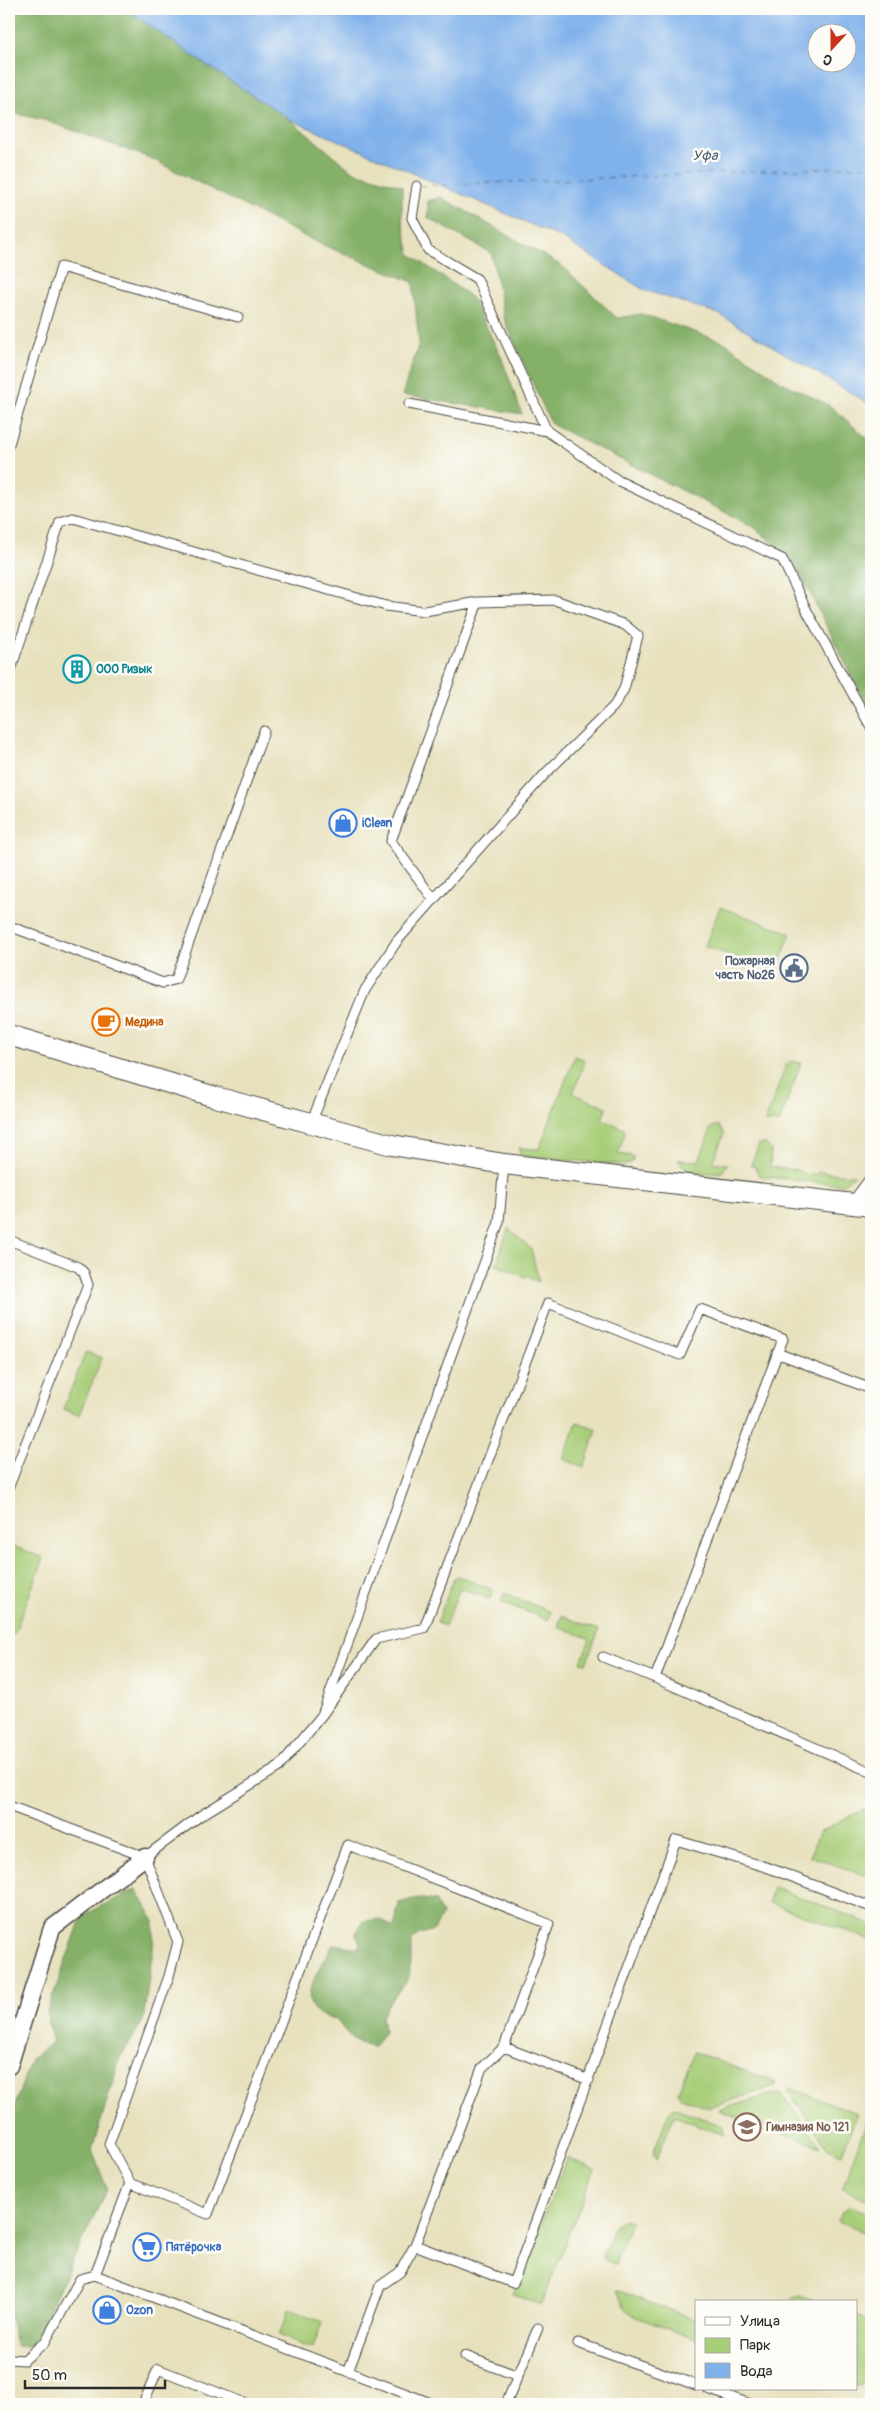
<svg xmlns="http://www.w3.org/2000/svg" width="880" height="2413" font-family="Pangolin,sans-serif">
<style>
.green{fill:#a7cd78;stroke:#697c52}
.forest{fill:#85b068;stroke:#586e4a}
.water{fill:#7fb1eb;stroke:#556e8b;fill-rule:evenodd}
.lines{fill:none;stroke-linecap:round;stroke-linejoin:round}
.ferry{stroke:#485a6e;stroke-width:1;stroke-dasharray:6 5;stroke-linecap:butt}
.service-casing{stroke:#474641;stroke-width:11}
.minor-casing{stroke:#474641;stroke-width:19}
.tertiary-casing{stroke:#474641;stroke-width:22}
.service{stroke:#fff;stroke-width:9}
.minor{stroke:#fff;stroke-width:16}
.tertiary{stroke:#fff;stroke-width:20}
.labels{text-anchor:middle;stroke-width:5;stroke-linejoin:round;paint-order:stroke}
.culture-label{font-size:12px;font-weight:bold;fill:#0d838f;stroke:#fdfcf7;text-anchor:start}
.shop-label{font-size:12px;font-weight:bold;fill:#366cbe;stroke:#fdfcf7;text-anchor:start}
.service-label{font-size:12px;font-weight:bold;fill:#4e5e75;stroke:#fdfcf7;text-anchor:end}
.food-label{font-size:12px;font-weight:bold;fill:#c56008;stroke:#fdfcf7;text-anchor:start}
.education-label{font-size:12px;font-weight:bold;fill:#785e54;stroke:#fdfcf7;text-anchor:start}
.water-label{font-size:14px;font-style:italic;fill:#485a6e;stroke:#fdfcf7}
</style>
<rect width="100%" height="100%" fill="#fdfcf7"/>
<filter id="ink" filterUnits="userSpaceOnUse"><feTurbulence type="fractalNoise" baseFrequency=".02" numOctaves="2"/><feDisplacementMap in="SourceGraphic" scale="10" xChannelSelector="R" yChannelSelector="G"/><feConvolveMatrix kernelMatrix="1 2 1 2 8 2 1 2 1" color-interpolation-filters="sRGB"/></filter>
<filter id="wash" filterUnits="userSpaceOnUse"><feTurbulence type="fractalNoise" baseFrequency=".0096" numOctaves="4" result="noise"/><feDisplacementMap in="SourceGraphic" scale="20" xChannelSelector="R" yChannelSelector="G"/><feGaussianBlur stdDeviation="1.12" result="paint"/><feColorMatrix in="noise" values="0 0 0 0 0 0 0 0 0 0 0 0 0 0 0 0 0 1.4 0 .05"/><feComposite in="paint" operator="in"/></filter>
<g filter="url(#wash)">
<rect width="100%" height="100%" fill="#e7e1be"/>
<path class="green" d="M720,907L791,933L776,973L705,946Z
M575,1056L585,1060L573,1094L607,1107L602,1119L624,1129L625,1133L618,1154L633,1156V1161L626,1165L522,1156L518,1148L539,1149Z
M791,1061L801,1063L779,1123L765,1122L786,1065Z
M715,1126H719L724,1134L713,1162L728,1164L722,1172C705,1174 688,1175 678,1160L699,1161L711,1128Z
M759,1144H766L771,1150L770,1167L798,1170L804,1174L814,1175L819,1172L855,1175L842,1185L759,1176L755,1166L751,1165Z
M508,1228L531,1249L539,1282L496,1265Z
M86,1352L102,1358L79,1415L63,1409Z
M577,1422L597,1429L584,1467L563,1459Z
M13,1546L44,1558L14,1634L9,1632V1556Z
M458,1576L493,1590L490,1599L460,1588L445,1626L437,1623L454,1578Z
M504,1593L551,1612L548,1620L501,1602Z
M562,1616L599,1630L586,1664L581,1662L590,1639L558,1626Z
M864,1809L871,1812V1865L867,1876L810,1856L819,1833Z
M774,1887L871,1924V1940L768,1902Z
M694,2052L775,2082V2086L709,2108L681,2098L678,2091Z
M790,2088L857,2113L842,2154L828,2148L788,2091Z
M780,2092L821,2147L718,2110Z
M676,2108L722,2126L725,2135L674,2116L656,2160L653,2153L669,2112Z
M871,2110V2201L842,2189Z
M567,2158L595,2169L541,2305L512,2294Z
M850,2206L871,2214V2235L838,2222L842,2211Z
M623,2220L631,2222L615,2264L605,2260L603,2255L615,2224Z
M617,2290L696,2320V2339L636,2317L625,2309Z
M800,2296L818,2302H788L795,2297Z
M289,2309L322,2322L313,2348L279,2335Z
M856,2316L871,2322C871,2339 875,2378 856,2387Z"/>
<path class="forest" d="M9,9H126L196,58L289,119L352,171L402,186V220L410,254L471,297L500,354L522,414L402,395L419,344L413,282L318,243L150,158L44,120L9,112Z
M441,197L562,266L617,318L641,314L724,342L780,381L830,406L867,438L871,446V714L793,560L754,527L551,424L504,319L491,253L428,218V201Z
M136,1889L154,1920L153,1949L143,2021L120,2058L92,2150L107,2189L32,2345L16,2347L9,2311V2122L31,2059L52,2042L47,2012L82,1916Z
M417,1898L436,1901L442,1915L434,1930L420,1934L411,1941V1964L406,1983L391,1999L382,2016L384,2032L374,2047C358,2046 344,2033 337,2019C285,2011 320,1972 332,1946L339,1945L358,1948L360,1944L356,1933L364,1921L380,1919L394,1928L399,1903Z"/>
<path class="water" d="M126,9H871V405L719,314L644,290L562,238L289,119L196,58ZM818,32H848V62H818Z"/>
<g class="lines">
<path class="ferry" d="M420,186L871,166"/>
</g>
</g>
<g filter="url(#ink)">
<g class="lines">
<g class="service-casing">
<path id="service" d="M417,186L412,218L428,250L477,279L547,431L619,481L782,559L808,613L871,727
M409,404L547,431
M9,444L61,267L238,317
M9,675L60,522L73,518L386,606L424,611L478,602L555,600L625,625L638,636L624,689L614,706L545,774L397,941L365,990L311,1123
M434,900L391,841L478,602
M9,926L163,983L176,979L264,731
M851,1204L871,1177
M9,1240L78,1267L84,1273L88,1285L9,1486
M777,1353L871,1389
M603,1657L655,1678
M322,1715L376,1639L424,1628L548,1303L680,1355L700,1309L783,1339L655,1678L871,1772
M9,1806L145,1857L200,1816L279,1767L322,1715L499,1222L504,1164
M145,1857L178,1942L169,1976L109,2144L130,2183L95,2275L433,2404
M130,2183L208,2214L348,1845L549,1924L504,2047L589,2080
M415,2245L482,2068L504,2047
M578,2343L696,2385
M465,2356L518,2376
M9,2359L24,2360L45,2342L80,2279L95,2275
M348,2372L380,2286L400,2272L415,2245L513,2283L676,1840L769,1868L871,1907
M708,2389L750,2404
M143,2404L158,2369L247,2404
M506,2404L538,2328"/>
</g>
<g class="minor-casing">
<path id="minor" d="M9,2066L52,1928L145,1857"/>
</g>
<g class="tertiary-casing">
<path id="tertiary" d="M9,1035L212,1096L392,1145L504,1164L871,1206"/>
</g>
<use href="#service" class="service"/>
<use href="#minor" class="minor"/>
<use href="#tertiary" class="tertiary"/>
</g>
</g>
<defs>
<g id="building-ring" transform="scale(1.4375)"><circle r="9.5" fill="#fdfcf7" stroke="#0f9aa8" stroke-width="1.5"/><path d="M-4-6H4V6H1V3H-1V6H-4ZM-2.5-4.3h1.7v1.8h-1.7ZM.8-4.3h1.7v1.8H.8ZM-2.5-1h1.7V.8h-1.7ZM.8-1h1.7V.8H.8Z" fill="#0f9aa8"/></g>
<g id="shop-ring" transform="scale(1.4375)"><circle r="9.5" fill="#fdfcf7" stroke="#3f7fe0" stroke-width="1.5"/><path d="M-5-2.5h2.3a2.7 3.5 0 0 1 5.4 0H5L5.5 6h-11ZM-1.5-2.5h3a1.5 2.3 0 0 0-3 0Z" fill="#3f7fe0"/></g>
<g id="civic-ring" transform="scale(1.4375)"><circle r="9.5" fill="#fdfcf7" stroke="#5c6f8a" stroke-width="1.5"/><path d="M-.6-6.5H3V-4.5H.6V-3L4-1V1h2V6H-6V1h2V-1L-.6-3ZM-1.2 2.5V6h2.4V2.5Z" fill="#5c6f8a"/></g>
<g id="cafe-ring" transform="scale(1.4375)"><circle r="9.5" fill="#fdfcf7" stroke="#e8710a" stroke-width="1.5"/><path d="M-5.5-4.5H6V0H3Q3 3.5 0 3.5H-2.5Q-5.5 3.5-5.5 0ZM3-3.2v2h1.7v-2ZM-6 4.5H4V6H-6Z" fill="#e8710a"/></g>
<g id="school-ring" transform="scale(1.4375)"><circle r="9.5" fill="#fdfcf7" stroke="#8d6e63" stroke-width="1.5"/><path d="M0-5L7-2L0 1L-7-2ZM-4 1L0 2.5L4 1V4Q0 6-4 4Z" fill="#8d6e63"/></g>
<g id="supermarket-ring" transform="scale(1.4375)"><circle r="9.5" fill="#fdfcf7" stroke="#3f7fe0" stroke-width="1.5"/><path d="M-6-5.5h2.5l.6 2H6L4.5 2H-2.5L-4.4-4H-6ZM-1.5 3.2a1.3 1.3 0 1 0 .1 0ZM3 3.2a1.3 1.3 0 1 0 .1 0Z" fill="#3f7fe0"/></g>
</defs>
<g fill-rule="evenodd">
<use href="#building-ring" x="77" y="669"/>
<use href="#shop-ring" x="343" y="823"/>
<use href="#civic-ring" x="794" y="968"/>
<use href="#cafe-ring" x="106" y="1022"/>
<use href="#school-ring" x="747" y="2127"/>
<use href="#supermarket-ring" x="147" y="2247"/>
<use href="#shop-ring" x="107" y="2310"/>
</g>
<g class="labels">
<g class="culture-label">
<text x="96" y="673">ООО Ризык</text>
</g>
<g class="shop-label">
<text x="362" y="827">iClean</text>
<text x="166" y="2251">Пятёрочка</text>
<text x="126" y="2314">Ozon</text>
</g>
<g class="service-label">
<text x="775" y="965">Пожарная<tspan x="775" dy="14">часть №26</tspan></text>
</g>
<g class="food-label">
<text x="125" y="1026">Медина</text>
</g>
<g class="education-label">
<text x="766" y="2131">Гимназия № 121</text>
</g>
<g class="water-label">
<text x="705" y="160">Уфа</text>
</g>
</g>
<rect width="880" height="2413" fill="none" stroke="#fdfcf7" stroke-width="30"/>
<rect x="695" y="2300" width="162" height="90" fill="#fdfcf7" stroke="#a9a8a5"/>
<rect x="705" y="2317" width="25" height="8" fill="#ffffff" stroke="#a9a8a5"/>
<text x="740" y="2326" font-size="15" fill="#2b2b2b">Улица</text>
<rect x="705" y="2338" width="25" height="15" fill="#a7cd78" stroke="#a9a8a5"/>
<text x="740" y="2350" font-size="15" fill="#2b2b2b">Парк</text>
<rect x="705" y="2363" width="25" height="15" fill="#7fb1eb" stroke="#a9a8a5"/>
<text x="740" y="2376" font-size="15" fill="#2b2b2b">Вода</text>
<g transform="translate(832 48) rotate(201)"><circle r="24" fill="#fdfcf7" stroke="#a9a8a5"/>
<path d="M0-4L9 19L0 12L-9 19Z" fill="#c8321e"/>
<text y="-8" font-size="14" font-weight="bold" text-anchor="middle" fill="#2b2b2b">С</text>
</g>
<path d="M25 2380v8h140v-8" fill="none" stroke="#2b2b2b" stroke-width="2.5"/>
<text x="32" y="2380" font-size="15" fill="#2b2b2b" stroke="#fdfcf7" stroke-width="4" paint-order="stroke">50 m</text>
</svg>
